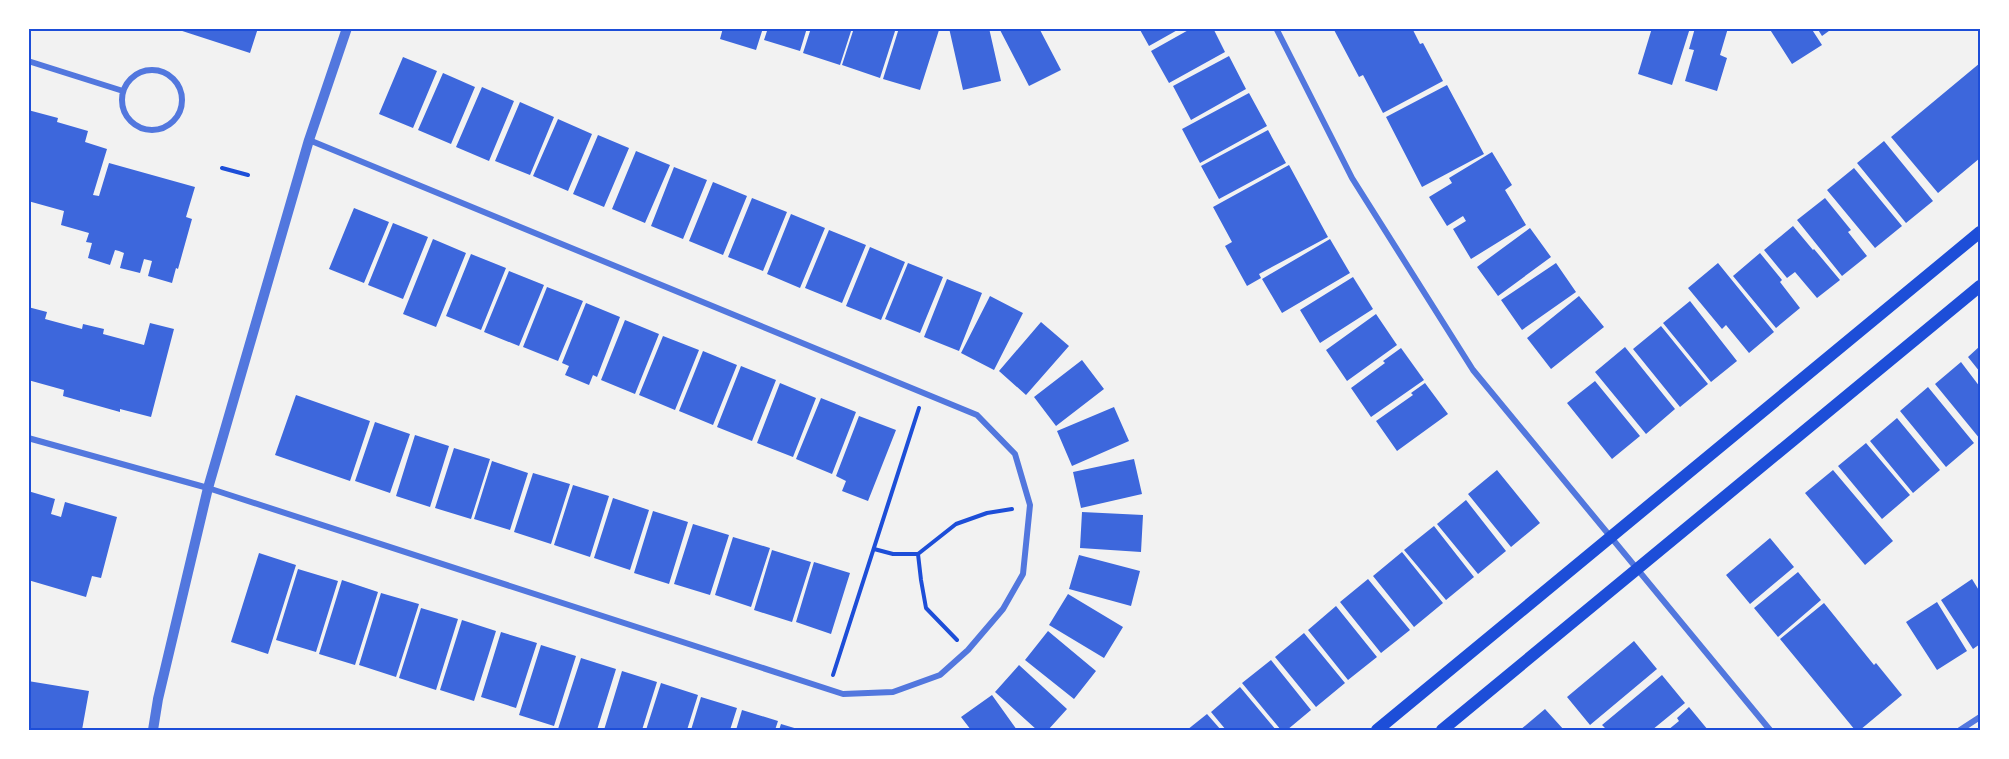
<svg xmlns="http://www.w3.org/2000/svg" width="2009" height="759" font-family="Karla,sans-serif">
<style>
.building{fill:#3d67dc}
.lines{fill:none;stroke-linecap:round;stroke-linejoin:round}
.path{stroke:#1d4ed8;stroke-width:4}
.minor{stroke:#5277de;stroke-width:6}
.tertiary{stroke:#5277de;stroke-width:10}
.secondary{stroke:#1d4ed8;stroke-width:12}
.neatline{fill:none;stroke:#1d4ed8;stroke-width:2}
</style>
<rect width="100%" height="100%" fill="#f2f2f2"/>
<path class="building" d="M173,28H258L250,53Z
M723,28H763L756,50L720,39Z
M768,28H807L800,51L764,40Z
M811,28H852L840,65L803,53Z
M854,28H896L880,78L842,65Z
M899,28L939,30L920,90L883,79Z
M949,28H989L1001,81L963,90Z
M999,28H1039L1061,70L1029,86Z
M1139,28H1181L1149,46Z
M1192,28H1213L1225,52L1169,83L1151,51Z
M1333,28H1412L1420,44L1423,43L1443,81L1383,113L1363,75L1359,77Z
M1652,28H1690L1672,85L1638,74Z
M1695,28H1728L1720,55L1727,58L1717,91L1685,81L1694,50L1689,49Z
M1769,28H1811L1822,45L1792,64Z
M1817,28H1833L1822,36Z
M1229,56L1246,89L1191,120L1173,86Z
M403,57L437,71L413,128L379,114Z
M1980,63V158L1938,193L1891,137Z
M443,73L475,87L451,144L418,130Z
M1447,85L1484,154L1422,187L1386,117Z
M482,87L514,101L489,161L456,147Z
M1249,93L1267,126L1200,163L1182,129Z
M520,102L554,117L530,175L495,161Z
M28,110L58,118L57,122L88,131L85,142L107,149L93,195L99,196L109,163L195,187L186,217L192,219L178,269L176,268L172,283L148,276L152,261L144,259L140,273L120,268L124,253L119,251L115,250L110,265L88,258L92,243L86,242L89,233L61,225L64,211L28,201Z
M558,119L592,134L568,191L533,176Z
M1268,130L1286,163L1219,199L1201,166Z
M598,135L629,148L604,207L573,194Z
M1884,141L1933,201L1906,223L1857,163Z
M636,151L670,165L645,223L612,209Z
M1492,152L1512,185L1505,190L1526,225L1471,259L1453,229L1466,221L1463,216L1447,226L1429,197L1452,183L1449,178Z
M1289,165L1328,237L1259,274L1261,278L1247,286L1225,246L1232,242L1213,207Z
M674,167L707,180L683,239L651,226Z
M1854,168L1902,226L1875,248L1827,190Z
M713,182L747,196L723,255L689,241Z
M752,198L787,212L763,271L728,257Z
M1825,198L1851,230L1848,232L1867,256L1842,276L1797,220Z
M354,208L389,222L364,283L329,269Z
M791,214L825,228L800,288L767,274Z
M393,223L428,237L403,299L368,285Z
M1793,226L1813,250L1814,249L1840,280L1817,298L1795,272L1787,278L1764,250Z
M1530,228L1551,257L1498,296L1477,267Z
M829,230L866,245L842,303L805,288Z
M433,239L466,253L436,327L403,314Z
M1330,239L1350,273L1282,313L1262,279Z
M870,247L905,262L881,320L846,306Z
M1760,253L1782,280L1780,282L1800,308L1776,328L1733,276Z
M471,254L506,268L481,330L446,316Z
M908,263L943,277L920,333L885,319Z
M1556,263L1576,292L1522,330L1501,300Z
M1718,263L1774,332L1749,353L1726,325L1722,329L1688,288Z
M509,271L544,285L519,346L484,332Z
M1353,277L1373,309L1320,343L1300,310Z
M947,279L982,293L959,351L924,337Z
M547,287L583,301L558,361L523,347Z
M990,296L1023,313L994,370L961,353Z
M1579,296L1604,327L1551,369L1527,338Z
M1690,301L1737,361L1711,382L1663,323Z
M586,303L620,317L597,377L593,375L589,385L565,375L569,366L562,363Z
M28,307L47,312L45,319L82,329L83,324L104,329L103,334L144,345L150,323L174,329L151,417L120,409V412L63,396L64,390L28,380Z
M1376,314L1397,345L1347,381L1326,350Z
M625,320L659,334L635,394L601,380Z
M1041,322L1069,346L1026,395L999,371Z
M1661,326L1708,384L1680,407L1633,349Z
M663,336L699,350L675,410L639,395Z
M1980,346V372L1968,357Z
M1625,347L1675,409L1646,434L1595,372Z
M1401,348L1424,380L1371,417L1351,388L1385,363L1383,361Z
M703,351L737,365L713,425L679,411Z
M1082,360L1104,389L1056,426L1034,397Z
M1961,362L1980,387V439L1935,384Z
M741,366L776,380L752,441L717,427Z
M1595,381L1640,436L1612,459L1567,403Z
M780,383L816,398L793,457L757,443Z
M1425,383L1448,414L1397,451L1376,421L1413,395L1411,393Z
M1928,387L1974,443L1946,467L1900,411Z
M296,395L370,421L350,481L275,455Z
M821,398L856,412L832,474L796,459Z
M1114,407L1129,441L1072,466L1057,431Z
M859,416L896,430L868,501L842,491L846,481L836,476Z
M1897,418L1940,470L1913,493L1870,441Z
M375,422L410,434L390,493L355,481Z
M415,435L449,446L430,507L396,496Z
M1866,443L1910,495L1882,519L1838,466Z
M454,448L490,459L471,519L435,508Z
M1134,459L1142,494L1081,508L1073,472Z
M492,461L528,473L510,530L474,519Z
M1497,470L1540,523L1511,547L1468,494Z
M1833,470L1893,541L1865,565L1805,493Z
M533,473L570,484L551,544L514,532Z
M573,485L609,496L590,557L554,545Z
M28,491L55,499L51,514L61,517L65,502L117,517L101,578L92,576L86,597L28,580Z
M613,498L649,510L630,570L594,558Z
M1466,500L1506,551L1478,574L1437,524Z
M653,511L688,522L669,584L634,573Z
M1082,512L1143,515L1141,552L1080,548Z
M693,524L729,535L710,595L674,584Z
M1434,526L1474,577L1446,600L1404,550Z
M733,537L770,548L751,607L715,595Z
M1770,538L1794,567L1750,604L1726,575Z
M772,550L811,562L792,622L754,610Z
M1402,552L1443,603L1414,627L1373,576Z
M259,553L296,565L268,654L231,642Z
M1079,555L1140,571L1131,606L1069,589Z
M814,562L850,573L831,634L796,622Z
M298,569L338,581L316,652L276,640Z
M1798,572L1821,600L1778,637L1754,608Z
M1368,579L1410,630L1381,653L1340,602Z
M1972,579L1980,592V644L1973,649L1941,600Z
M342,580L378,592L355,665L319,654Z
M381,593L419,604L396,677L359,665Z
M1068,594L1123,627L1104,658L1049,625Z
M1937,602L1967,651L1937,670L1906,622Z
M1824,603L1874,665L1876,663L1902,695L1860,730H1855L1780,639Z
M1336,606L1377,657L1348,680L1308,630Z
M421,608L458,619L436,690L399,678Z
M462,620L496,631L474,701L440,690Z
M1048,631L1096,671L1074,699L1025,660Z
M501,632L537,643L516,708L481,697Z
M1304,633L1345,683L1316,707L1275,657Z
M1634,641L1657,669L1590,725L1567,697Z
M541,645L576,656L554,726L519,715Z
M581,658L616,669L597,730H562L558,729Z
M1271,660L1311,710L1287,730H1281L1242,683Z
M1019,665L1067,709L1048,730H1037L995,692Z
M622,671L657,682L642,730H604Z
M1662,675L1685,703L1652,730H1607L1602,725Z
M28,681L89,691L82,730H28Z
M661,683L698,695L687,730H646Z
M1240,687L1276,730H1226L1211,712Z
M992,695L1017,730H971L961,717Z
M701,697L737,708L730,730H691Z
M1689,707L1708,730H1668L1679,721L1677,718Z
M1545,709L1564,730H1520Z
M742,710L778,721L775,730H736Z
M1207,714L1221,730H1187Z
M781,724L801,730H779Z"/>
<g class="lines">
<path class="path" d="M222,168L248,175
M874,549L893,554H918
M957,640L926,608L921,580L918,554L956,524L987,513L1012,509
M833,675L919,408"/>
<path class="minor" d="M1276,28L1352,178L1473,370L1770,730
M28,61L123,91
M122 100a30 30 0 1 1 60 0a30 30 0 1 1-60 0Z
M28,438L208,488L843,694L893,692L940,675L968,650L1003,609L1023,574L1030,505L1015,454L977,415L309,140
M1960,730L1980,717"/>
<path class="tertiary" d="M153,730L158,699L208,488L309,140L347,28"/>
<path class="secondary" d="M1377,730L1980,232
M1442,730L1980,286"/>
</g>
<rect width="2009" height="759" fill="none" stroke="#ffffff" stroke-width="60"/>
<rect x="30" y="30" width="1949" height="699" class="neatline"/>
</svg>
